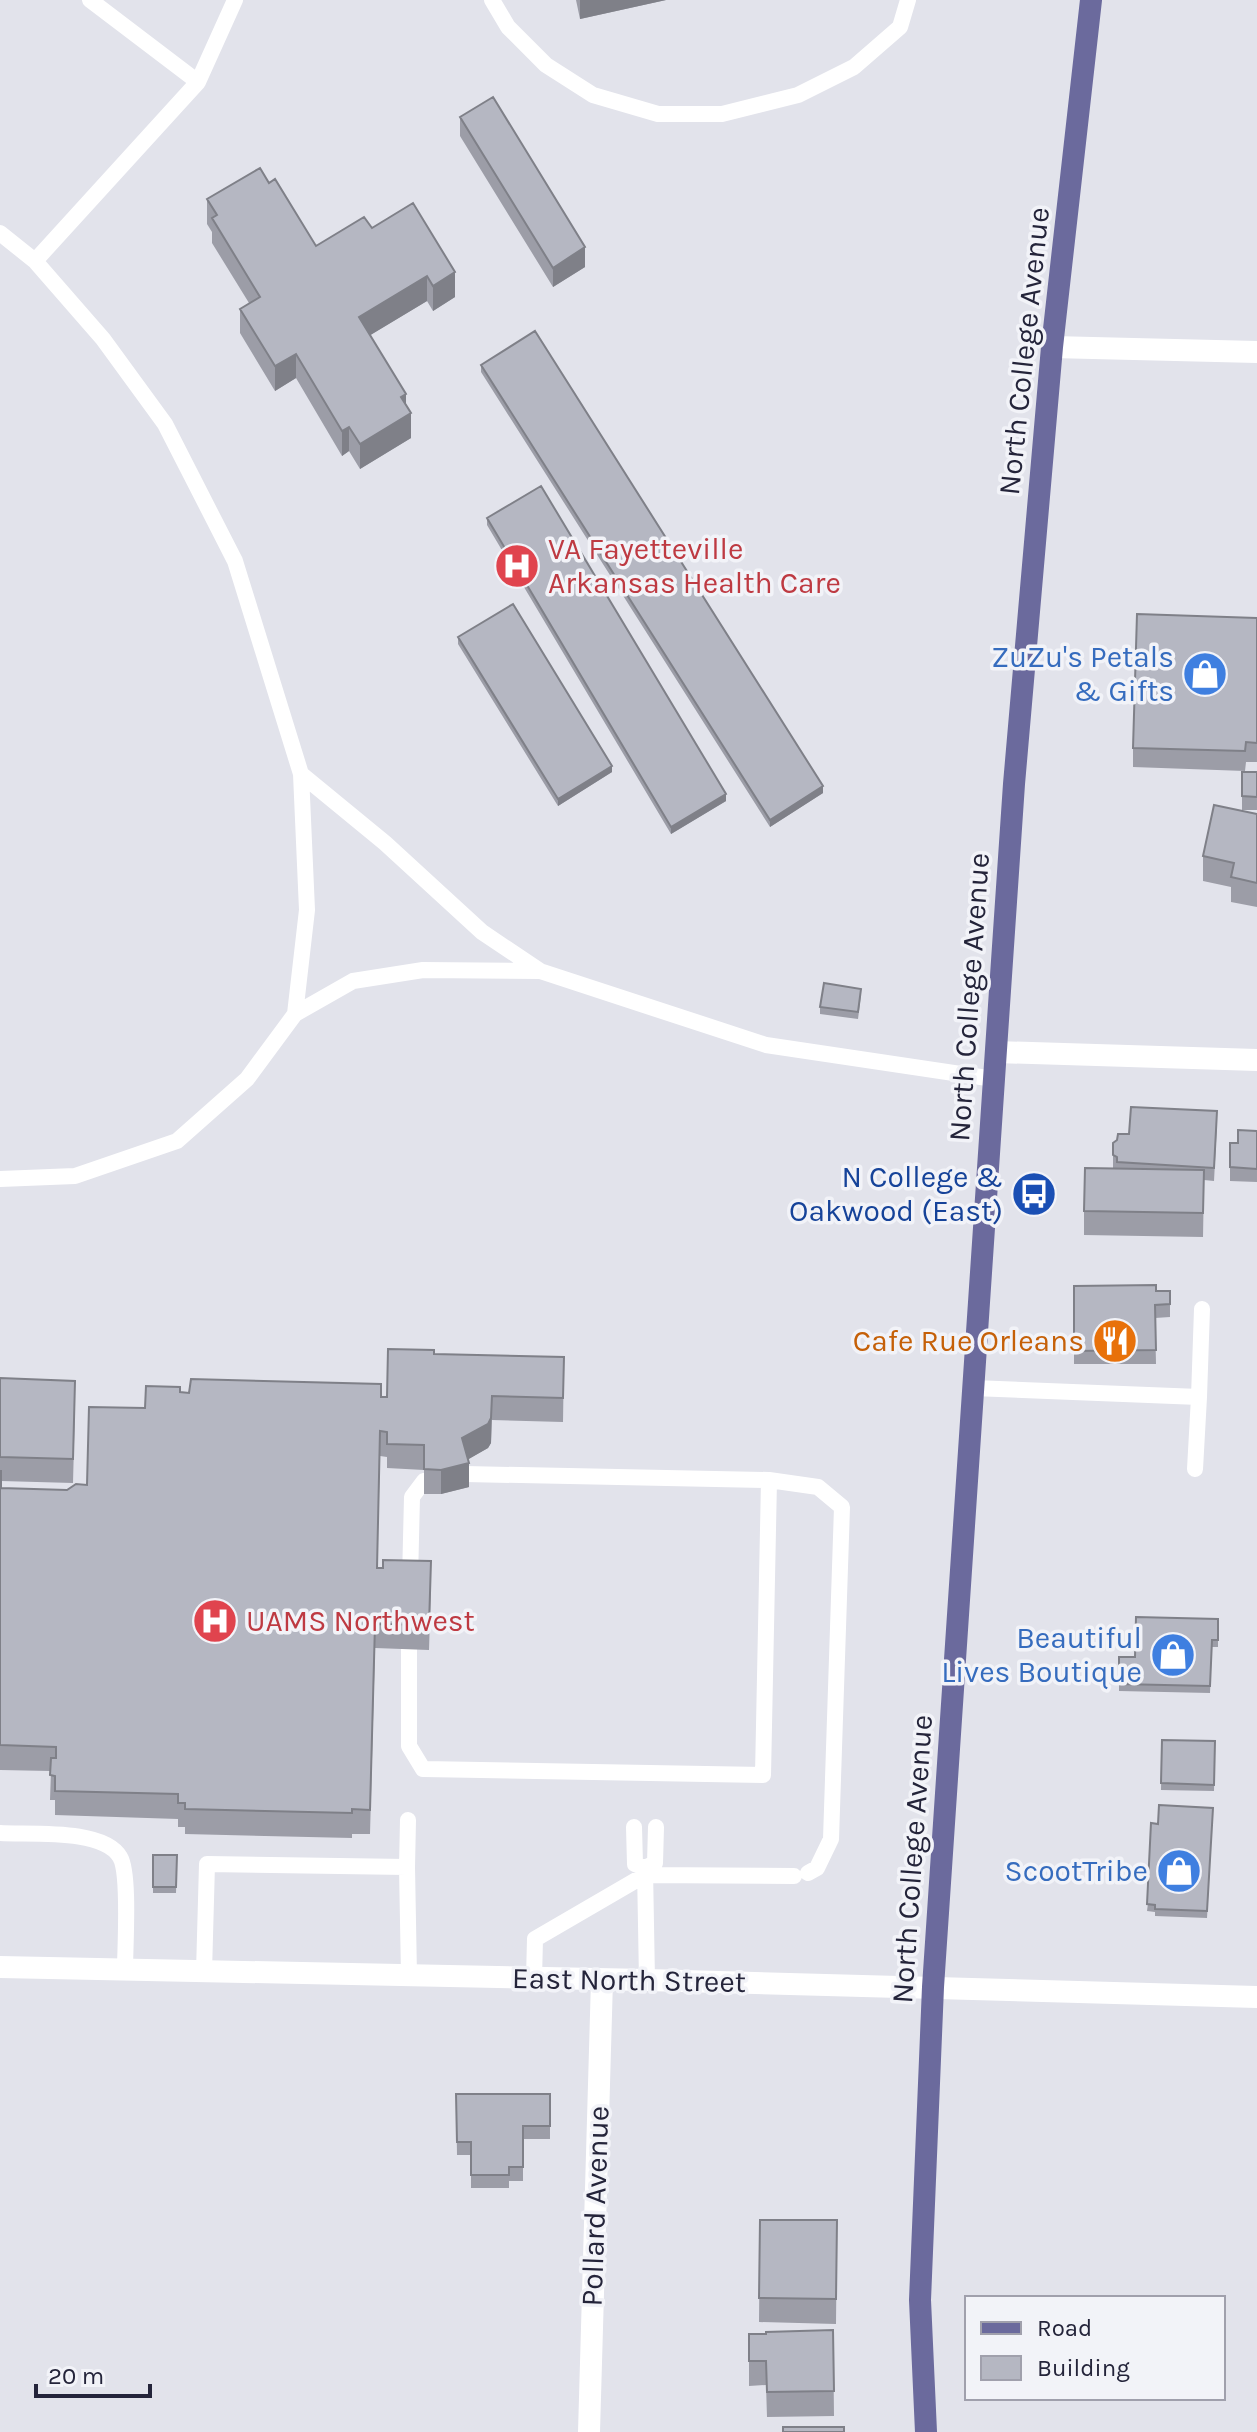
<svg xmlns="http://www.w3.org/2000/svg" width="1257" height="2432" font-family="Karla,sans-serif">
<style>
.lines{fill:none;stroke-linecap:round;stroke-linejoin:round}
.service{stroke:#fff;stroke-width:16}
.minor{stroke:#fff;stroke-width:22}
.secondary{stroke:#fff;stroke-width:22}
.primary{stroke:#6b6a9d;stroke-width:22}
.wall{fill:#9c9da7}
.shaded-wall{fill:#7f8088}
.building{fill:#b5b7c2;stroke:#7f8088;stroke-width:2}
.labels{text-anchor:middle;stroke-width:7;stroke-linejoin:round;paint-order:stroke}
.street-label{font-size:30px;fill:#24243a;stroke:#f2f3f8}
.health-label{font-size:30px;fill:#be3a42;stroke:#f2f3f8;text-anchor:start}
.shop-label{font-size:30px;fill:#366cbe;stroke:#f2f3f8;text-anchor:end}
.transit-label{font-size:30px;fill:#164399;stroke:#f2f3f8;text-anchor:end}
.food-label{font-size:30px;fill:#c56008;stroke:#f2f3f8;text-anchor:end}
</style>
<rect width="100%" height="100%" fill="#e2e3eb"/>
<g class="lines">
<path class="service" d="M90,0L198,82
M492,0L508,27L546,65L593,95L658,114H722L798,95L854,67L900,27L908,0
M0,233L35,261L103,339L165,424L235,561L301,774L307,910L295,1014L247,1079L177,1141L75,1176L0,1179
M35,261L198,82L235,0
M301,774L385,843L482,932L540,971L766,1045L994,1079
M295,1014L353,981L423,970L540,971
M973,1388L1199,1397L1202,1309
M1195,1469L1199,1397
M465,1474L769,1480L818,1487L842,1507L831,1839L817,1868L808,1873
M410,1580L412,1497L424,1481
M409,1649V1746L423,1769L763,1775L769,1480
M634,1827L635,1864L645,1868
M0,1833C29,1835 103,1828 120,1857C130,1873 125,1947 125,1970
M407,1867L408,1820
M645,1868L655,1863L656,1827
M645,1869L647,1980
M204,1972L207,1864L407,1867L409,1976
M534,1978L535,1939L645,1875L794,1876"/>
<path class="minor" d="M1052,347L1257,352
M996,1052L1257,1060
M589,2432L602,1980"/>
<path class="secondary" d="M0,1967L647,1980L1257,1997"/>
<path class="primary" d="M926,2432L920,2300L933,1987L994,1079L1014,784L1052,347L1091,0"/>
</g>
<path class="wall" d="M576,0H666L580,19Z
M460,117L585,267L553,287L460,136Z
M269,183L316,246L372,228L455,297L433,311L427,301L370,335L406,405L411,438L360,469L349,451L342,456L296,378L275,391L240,333V309L249,303L212,243V232L207,224V199Z
M481,365L823,793L770,827L481,372Z
M487,518L726,801L671,834L487,525Z
M1257,618V762H1246L1245,771L1133,767V748Z
M458,637L612,772L558,806L458,644Z
M1242,772H1257V810H1242Z
M1257,814V907L1231,902V887L1203,881V856Z
M861,995L858,1019L820,1014V1007Z
M1217,1124L1214,1181L1204,1180L1203,1237L1084,1235V1211L1114,1169L1113,1168V1143L1129,1134Z
M1257,1131V1182L1230,1181V1143H1238Z
M1074,1286L1170,1291V1317L1155,1318L1156,1364H1074Z
M434,1354L564,1357L563,1422L492,1420L491,1443L488,1448L468,1459L469,1487L441,1494H424V1470L387,1468V1457L380,1456L377,1568L431,1586L429,1650L375,1648L370,1834H352V1838L185,1834V1827H178V1819L55,1815V1800H50L51,1771L0,1770V1378L75,1406L73,1483L1,1481V1488L67,1490L87,1485L145,1408L180,1392L387,1397Z
M1218,1619V1647H1212L1210,1693L1119,1691V1657H1135Z
M1162,1740L1215,1741L1214,1791L1161,1790Z
M1213,1808L1207,1918L1155,1916V1912L1147,1911L1158,1824Z
M153,1855H177L176,1893H153Z
M456,2094H550V2139H523V2181H509V2188H471V2155H457Z
M760,2220H837L836,2324L759,2322Z
M833,2330L834,2416L767,2417L766,2385L749,2386V2334Z"/>
<path class="shaded-wall" d="M580,0H666L580,19Z
M585,247V267L553,287V268Z
M455,272V297L433,311V286Z
M427,276V301L359,342V317Z
M296,354V378L275,391V366Z
M406,394V416L411,413V438L360,469V444L401,397Z
M349,427V451L342,456V431Z
M612,766V772L558,806V799Z
M823,786V793L770,827V820Z
M726,794V801L671,834V827Z
M492,1396L491,1443L488,1448L462,1463V1438Z
M469,1463V1487L441,1494V1470Z"/>
<path class="building" d="M493,97L585,247L553,268L460,117Z
M260,168L269,183L275,179L316,246L364,217L372,228L413,203L455,272L433,286L427,276L359,317L406,394L401,397L411,413L360,444L349,427L342,431L296,354L275,366L240,309L260,297L212,218L217,215L207,199Z
M535,331L823,786L770,820L481,365Z
M541,486L726,794L671,827L487,518Z
M513,604L612,766L558,799L458,637Z
M1137,614L1257,618V743L1246,742L1245,751L1133,748Z
M1242,772H1257V797L1242,796Z
M1214,805L1257,814V883L1231,877L1234,863L1203,856Z
M824,983L861,989L858,1012L820,1007Z
M1131,1107L1217,1111L1214,1168L1117,1162V1157L1113,1155V1143L1117,1140L1118,1134H1129Z
M1238,1130L1257,1131V1169L1230,1167V1143H1238Z
M1085,1168L1204,1170L1203,1213L1084,1211Z
M1156,1285V1291H1170V1304L1155,1305L1156,1350L1074,1351V1286Z
M388,1349L434,1350V1354L564,1357L563,1398L492,1396L491,1418L488,1424L462,1438L469,1463L441,1470L424,1469V1445L387,1444V1432L380,1431L377,1568H383V1560L431,1561L429,1625L375,1624L370,1810L352,1809V1813L185,1809V1803H178V1794L55,1791V1776L50,1775L51,1758H56V1747L0,1745V1471H1V1488L67,1490L76,1484L87,1485L89,1407L145,1408L146,1386L180,1387V1392L189,1393L191,1379L381,1384V1397H387Z
M0,1378L75,1381L73,1459L0,1457Z
M1136,1617L1218,1619V1640H1212L1210,1686L1119,1684V1657H1135Z
M1162,1740L1215,1741L1214,1785L1161,1783Z
M1159,1805L1213,1808L1207,1911L1155,1909V1905L1147,1904L1151,1823L1158,1824Z
M153,1855H177L176,1887H153Z
M456,2094H550V2126H523V2167H509V2175H471V2142H457Z
M760,2220H837L836,2299L759,2298Z
M833,2330L834,2391L767,2392L766,2361H749V2334H766V2332Z
M783,2427H844V2432H783Z"/>
<defs>
<g id="hospital-disc" transform="scale(2.3)"><circle r="9.5" fill="#e0444e" stroke="#f2f3f8"/><path d="M-5-5h3v3.5h4V-5h3V5h-3V1.5h-4V5h-3Z" fill="#fff"/></g>
<g id="shop-disc" transform="scale(2.3)"><circle r="9.5" fill="#3f7fe0" stroke="#f2f3f8"/><path d="M-5-2.5h2.3a2.7 3.5 0 0 1 5.4 0H5L5.5 6h-11ZM-1.5-2.5h3a1.5 2.3 0 0 0-3 0Z" fill="#fff"/></g>
<g id="bus-disc" transform="scale(2.3)"><circle r="9.5" fill="#1a4fb4" stroke="#f2f3f8"/><path d="M-5-6H5V4H4V6H2V4H-2V6H-4V4H-5ZM-3.5-4V0h7V-4ZM-3.5 1.2v1.5H-2V1.2ZM2 1.2v1.5H3.5V1.2Z" fill="#fff"/></g>
<g id="restaurant-disc" transform="scale(2.3)"><circle r="9.5" fill="#e8710a" stroke="#f2f3f8"/><path d="M-5-6h1v4h1v-4h1v4h1v-4h1v5L-1.5 .5V6h-2V.5L-5-1ZM5-6V6H3V1.5H1.5Q1.5-4 5-6Z" fill="#fff"/></g>
</defs>
<g fill-rule="evenodd">
<use href="#hospital-disc" x="517" y="566"/>
<use href="#shop-disc" x="1205" y="674"/>
<use href="#bus-disc" x="1034" y="1194"/>
<use href="#restaurant-disc" x="1115" y="1341"/>
<use href="#hospital-disc" x="215" y="1621"/>
<use href="#shop-disc" x="1173" y="1655"/>
<use href="#shop-disc" x="1179" y="1871"/>
</g>
<g class="labels">
<g class="street-label">
<text transform="translate(1024 351) rotate(-84)" y="10">North College Avenue</text>
<text transform="translate(969 997) rotate(-86)" y="10">North College Avenue</text>
<text transform="translate(912 1859) rotate(-86)" y="10">North College Avenue</text>
<text transform="translate(629 1980) rotate(1)" y="10">East North Street</text>
<text transform="translate(595 2206) rotate(-88)" y="10">Pollard Avenue</text>
</g>
<g class="health-label">
<text x="548" y="559">VA Fayetteville<tspan x="548" dy="34">Arkansas Health Care</tspan></text>
<text x="246" y="1631">UAMS Northwest</text>
</g>
<g class="shop-label">
<text x="1174" y="667">ZuZu's Petals<tspan x="1174" dy="34">&amp; Gifts</tspan></text>
<text x="1142" y="1648">Beautiful<tspan x="1142" dy="34">Lives Boutique</tspan></text>
<text x="1148" y="1881">ScootTribe</text>
</g>
<g class="transit-label">
<text x="1003" y="1187">N College &amp;<tspan x="1003" dy="34">Oakwood (East)</tspan></text>
</g>
<g class="food-label">
<text x="1084" y="1351">Cafe Rue Orleans</text>
</g>
</g>
<rect x="965" y="2296" width="260" height="104" fill="#f2f3f8" stroke="#a0a0ac" stroke-width="2"/>
<rect x="981" y="2322" width="40" height="12" fill="#6b6a9d" stroke="#a0a0ac" stroke-width="2"/>
<text x="1037" y="2336" font-size="24" fill="#24243a">Road</text>
<rect x="981" y="2356" width="40" height="24" fill="#b5b7c2" stroke="#a0a0ac" stroke-width="2"/>
<text x="1037" y="2376" font-size="24" fill="#24243a">Building</text>
<path d="M36 2384v12h114v-12" fill="none" stroke="#24243a" stroke-width="4"/>
<text x="48" y="2384" font-size="24" fill="#24243a" stroke="#f2f3f8" stroke-width="6" paint-order="stroke">20 m</text>
</svg>
